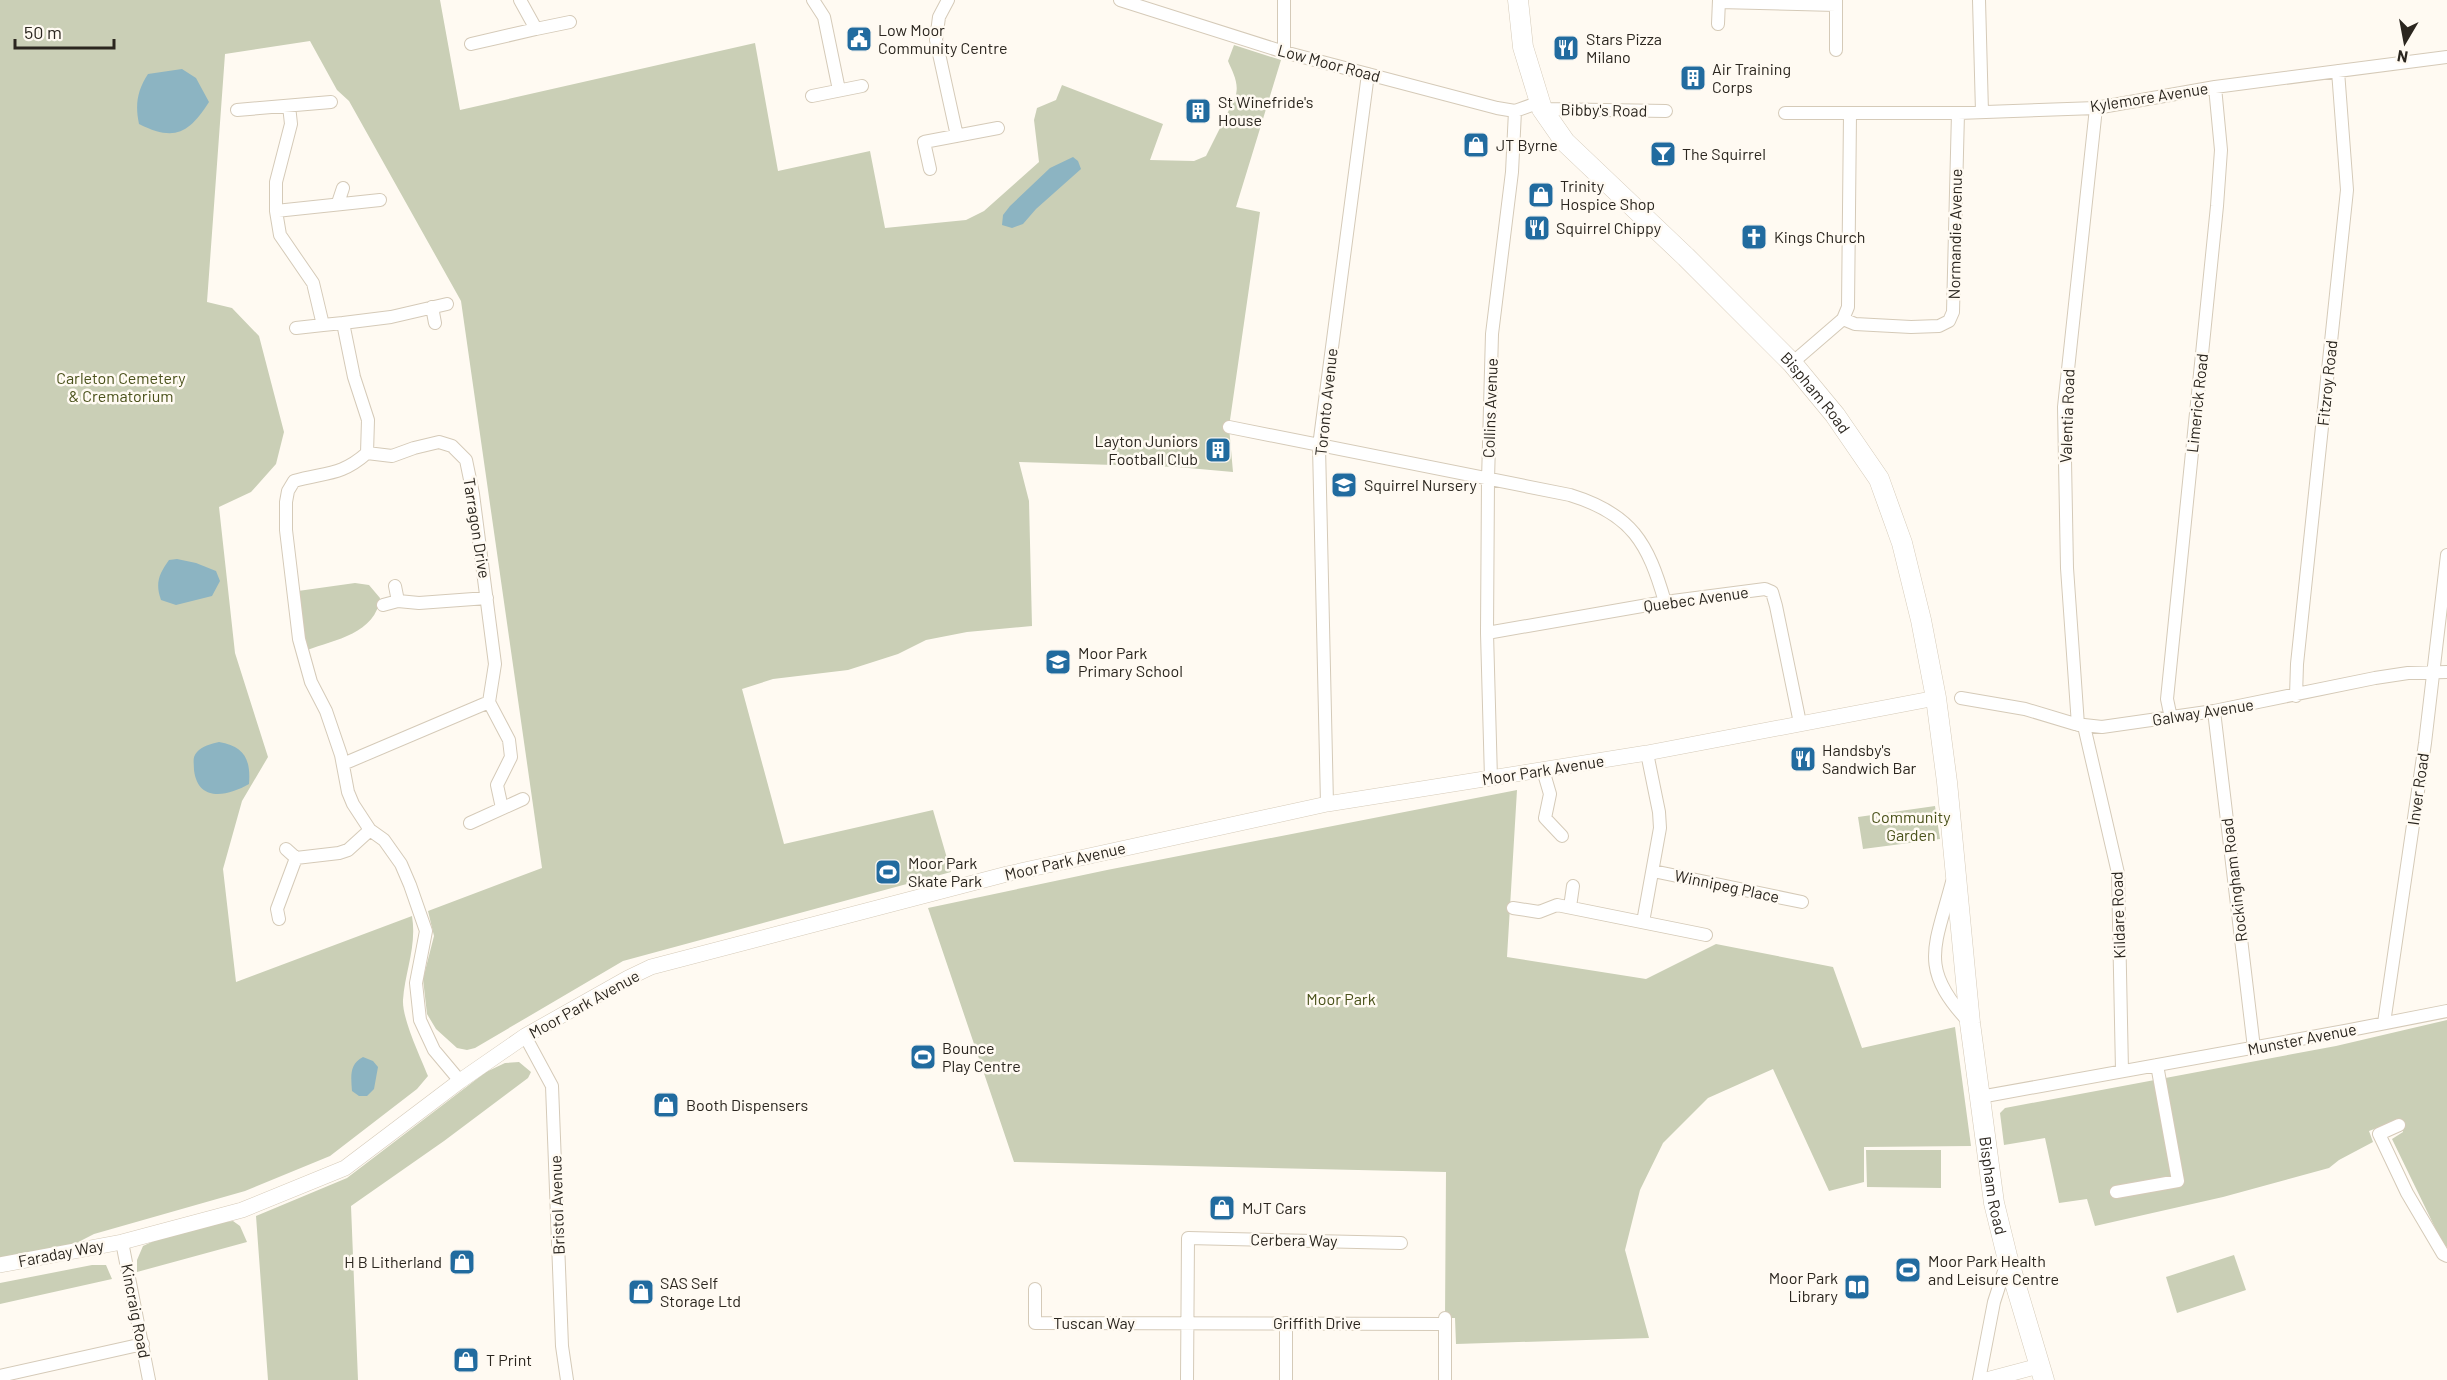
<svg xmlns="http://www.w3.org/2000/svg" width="2447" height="1380" font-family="Barlow,sans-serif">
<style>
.green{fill:#cacfb6}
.water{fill:#8cb4c2}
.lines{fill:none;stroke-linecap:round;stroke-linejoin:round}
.minor-casing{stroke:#d5cab8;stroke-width:14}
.tertiary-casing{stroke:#d5cab8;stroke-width:16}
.primary-casing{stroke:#d5cab8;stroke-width:21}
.minor{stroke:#fff;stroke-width:12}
.tertiary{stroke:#fff;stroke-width:15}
.primary{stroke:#fff;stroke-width:20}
.labels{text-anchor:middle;stroke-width:5;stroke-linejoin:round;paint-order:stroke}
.poi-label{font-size:16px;fill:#2b261f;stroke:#fffaf2;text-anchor:start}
.street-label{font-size:16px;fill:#2b261f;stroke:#fffaf2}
.park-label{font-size:16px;fill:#49511a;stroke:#fffaf2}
</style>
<rect width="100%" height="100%" fill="#fffaf2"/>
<path class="green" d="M0,0H440L460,110L755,43L778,171L870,151L885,228L966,220L984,211L1039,162L1034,120L1037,108L1056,100L1062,85L1163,124L1150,160L1194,161L1206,156L1235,98C1240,84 1233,73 1228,61L1234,45L1281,60L1236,207L1260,212L1229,427L1233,472L1177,467L1019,462L1029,501L1032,626L967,632L926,640L898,654L848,670L773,679L742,689L784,844L933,810L951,872L623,961L475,1048L467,1050L457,1048L436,1029L427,1014L423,979L434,936L428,911L542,868L461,301L349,101L337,90L310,41L225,54L207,302L232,308L259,336L284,432L276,464L251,492L219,507L235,653L268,757L242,801L223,869L236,982L412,916C417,946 405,971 403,1000C402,1019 421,1058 428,1076L417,1089L330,1156L245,1191L94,1234L55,1254L0,1265Z
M355,583L369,585L380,598C376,633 335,640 307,650L298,591Z
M1517,790L1507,957L1646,979L1716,944L1833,967L1862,1048L1955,1027L1971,1146L1864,1147V1182L1829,1191L1773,1069L1708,1098L1663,1143L1640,1190L1625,1250L1649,1338L1456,1344L1455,1318H1445L1446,1172L1014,1162L928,908L1107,870Z
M1935,806L1940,839L1863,849L1858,817Z
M2447,1020V1247L2443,1244L2392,1139L2403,1132L2400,1119L2369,1131L2373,1142L2339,1160L2329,1168L2223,1197L2095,1226L2087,1199L2059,1203L2045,1138L2004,1145L2000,1113L2005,1108L2336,1046Z
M519,1062L531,1072L528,1078L444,1141L351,1206L358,1380H268L256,1216L347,1178L486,1072L505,1063Z
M1866,1150H1941V1188L1867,1187Z
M233,1221L240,1226L247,1242L137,1272V1260L143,1246C170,1233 204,1223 233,1221Z
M2234,1255L2246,1290L2177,1313L2166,1277Z
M92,1265H106L112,1279L0,1304V1283Z"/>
<path class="water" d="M182,69L196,78L209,102C189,133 175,142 139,124C135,105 137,91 148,74Z
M1073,157L1078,161L1081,169L1036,209L1023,224L1012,228L1002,225L1003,215L1010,206L1050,168Z
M177,559L196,563L216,571L220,581L212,596L176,605L161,600C155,583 159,574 169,560Z
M219,742C244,746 251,759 249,784C228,796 198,803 194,770C194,763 192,757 197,752C202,746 211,744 219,742Z
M363,1057L373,1061L378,1067L374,1089L367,1096H359L352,1091C351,1077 349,1064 363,1057Z"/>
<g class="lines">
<g class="minor-casing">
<path id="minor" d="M813,0L824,17L839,90
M948,0L939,17L936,40L957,136
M1120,0L1284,52L1497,108L1515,111L1540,102
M1979,0L1982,112
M1719,2L1836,5
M1718,24L1719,0
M536,29L570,22
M471,44L536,29L520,0
M1836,50V0
M1284,52V0
M812,96L862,86
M289,106L291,124L276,182V211L280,235L313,283L323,325L343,323L354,377L368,420L367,453
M1542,109L1666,111
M237,110L331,102
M1785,113H1958L2096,108L2215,87L2447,57
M930,169L924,142L998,128
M338,203L343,188
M276,211L380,200
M432,307L435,323
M1843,319L1848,307L1850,114
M343,323L391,317L447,304
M296,328L323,325
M1792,363L1843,319L1855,324L1911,327L1939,326L1949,321L1953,312L1958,113
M1229,427L1570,495C1632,514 1648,543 1665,602
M367,453C341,476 326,472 294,481L288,491L286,502V530L299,639L311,682L326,711L341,755L348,792L353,804L370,830L384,840L401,864L410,885L426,931L416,983L420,1020L434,1050L460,1081
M367,453L392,456L414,448L439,442L452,446L466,460L473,494L495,664L489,702
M395,586L398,601
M383,605L398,601L419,603L487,598
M1487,633L1665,602L1765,589L1772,592L1776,606L1800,723
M2296,696L2297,664L2347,190L2338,71
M1961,698L2025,709L2075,724L2102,727L2214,711L2375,678L2408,673L2447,672
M489,702L509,740L511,757L497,785L502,808
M2214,711L2254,1048
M2171,718L2167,699L2217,206L2221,150L2215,87
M2078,725L2067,568L2064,407L2096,108
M2084,726L2118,873L2122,1071
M343,764L489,702
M1543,770L1550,794L1545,818L1562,836
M1491,779L1487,633L1488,480L1492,334L1512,172L1515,111
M1327,804L1319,446L1368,74
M470,823L523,799
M286,849L296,858
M1653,871L1802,902
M1952,882C1935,947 1918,968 1969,1022
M1570,907L1573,886
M1513,908L1539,912L1557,905L1706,935
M279,919L277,909L296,858L339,853L348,850L370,830
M1643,922L1660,828L1659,812L1647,753
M2384,1023L2425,743L2447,555
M525,1036L552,1086L562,1346L567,1380
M1980,1097L2345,1031L2447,1011
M2399,1125L2379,1134L2407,1193L2443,1254L2447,1256
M2116,1192L2178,1181L2157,1065
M122,1242L149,1380
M1035,1289V1323L1445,1324
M1286,1323V1380
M0,1376L143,1344
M1187,1380L1188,1238L1401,1243
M1445,1380V1318
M1979,1380L1994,1302L2007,1262"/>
</g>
<g class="tertiary-casing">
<path id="tertiary" d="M0,1265L122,1242L242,1210L345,1168L460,1081L525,1036L628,978L651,967L1007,874L1327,804L1647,753L1936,698
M1986,1380L2039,1366"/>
</g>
<g class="primary-casing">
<g id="primary">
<path id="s1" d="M1518,0L1523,47L1542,109L1565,142L1686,257L1792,363L1835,415L1879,479L1902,543L1921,620L1936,698L1947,782L1970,1023L1994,1203L2007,1256L2044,1380"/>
</g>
</g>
<use href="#minor" class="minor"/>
<use href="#tertiary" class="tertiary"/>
<use href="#primary" class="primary"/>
</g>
<defs>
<g id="civic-square" transform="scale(1.35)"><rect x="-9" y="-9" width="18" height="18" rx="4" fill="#216b9f" stroke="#fffaf2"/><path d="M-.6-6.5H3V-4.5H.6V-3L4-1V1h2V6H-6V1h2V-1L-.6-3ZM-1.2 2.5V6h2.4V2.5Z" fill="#fff"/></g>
<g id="restaurant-square" transform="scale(1.35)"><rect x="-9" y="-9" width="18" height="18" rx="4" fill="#216b9f" stroke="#fffaf2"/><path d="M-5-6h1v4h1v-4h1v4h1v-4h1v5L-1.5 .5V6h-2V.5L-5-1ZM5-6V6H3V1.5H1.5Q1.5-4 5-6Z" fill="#fff"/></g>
<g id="building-square" transform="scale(1.35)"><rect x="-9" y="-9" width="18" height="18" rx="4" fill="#216b9f" stroke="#fffaf2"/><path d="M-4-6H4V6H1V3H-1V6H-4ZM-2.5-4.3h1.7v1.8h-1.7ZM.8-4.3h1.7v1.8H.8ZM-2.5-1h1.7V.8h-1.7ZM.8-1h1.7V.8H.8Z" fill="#fff"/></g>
<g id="shop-square" transform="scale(1.35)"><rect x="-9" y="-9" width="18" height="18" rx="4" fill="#216b9f" stroke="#fffaf2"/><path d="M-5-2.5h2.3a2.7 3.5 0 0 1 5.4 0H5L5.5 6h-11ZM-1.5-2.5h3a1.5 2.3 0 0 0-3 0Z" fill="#fff"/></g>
<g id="bar-square" transform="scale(1.35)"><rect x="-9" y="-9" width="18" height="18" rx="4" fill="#216b9f" stroke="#fffaf2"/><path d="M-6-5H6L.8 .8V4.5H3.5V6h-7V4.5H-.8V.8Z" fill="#fff"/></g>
<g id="church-square" transform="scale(1.35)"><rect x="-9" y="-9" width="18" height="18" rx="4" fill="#216b9f" stroke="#fffaf2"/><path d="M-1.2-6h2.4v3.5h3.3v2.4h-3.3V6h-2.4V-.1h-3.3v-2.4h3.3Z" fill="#fff"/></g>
<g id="school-square" transform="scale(1.35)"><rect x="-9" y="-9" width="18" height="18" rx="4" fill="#216b9f" stroke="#fffaf2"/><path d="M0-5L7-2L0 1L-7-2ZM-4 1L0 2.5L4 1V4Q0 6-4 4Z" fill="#fff"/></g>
<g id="stadium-square" transform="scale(1.35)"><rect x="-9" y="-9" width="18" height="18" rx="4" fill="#216b9f" stroke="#fffaf2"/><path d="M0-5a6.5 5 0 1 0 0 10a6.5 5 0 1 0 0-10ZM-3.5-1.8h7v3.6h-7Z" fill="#fff"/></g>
<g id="library-square" transform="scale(1.35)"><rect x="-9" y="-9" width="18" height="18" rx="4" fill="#216b9f" stroke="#fffaf2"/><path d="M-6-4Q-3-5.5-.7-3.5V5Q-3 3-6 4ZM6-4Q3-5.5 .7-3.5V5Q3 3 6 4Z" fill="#fff"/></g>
</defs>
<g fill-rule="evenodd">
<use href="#civic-square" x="859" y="39"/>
<use href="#restaurant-square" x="1566" y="48"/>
<use href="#building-square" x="1693" y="78"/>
<use href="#building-square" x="1198" y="111"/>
<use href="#shop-square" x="1476" y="145"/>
<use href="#bar-square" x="1663" y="154"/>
<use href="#shop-square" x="1541" y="195"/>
<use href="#restaurant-square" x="1537" y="228"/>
<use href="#church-square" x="1754" y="237"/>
<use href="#building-square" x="1218" y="450"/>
<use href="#school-square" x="1344" y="485"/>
<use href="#school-square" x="1058" y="662"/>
<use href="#restaurant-square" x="1803" y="759"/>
<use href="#stadium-square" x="888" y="872"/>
<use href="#stadium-square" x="923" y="1057"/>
<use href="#shop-square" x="666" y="1105"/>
<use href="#shop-square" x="1222" y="1208"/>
<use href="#shop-square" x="462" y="1262"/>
<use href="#stadium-square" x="1908" y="1270"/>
<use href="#library-square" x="1857" y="1287"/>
<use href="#shop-square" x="641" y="1292"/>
<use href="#shop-square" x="466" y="1360"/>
</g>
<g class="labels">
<g class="poi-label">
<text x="878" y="36">Low Moor<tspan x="878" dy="18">Community Centre</tspan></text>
<text x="1586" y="45">Stars Pizza<tspan x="1586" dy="18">Milano</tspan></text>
<text x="1712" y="75">Air Training<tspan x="1712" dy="18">Corps</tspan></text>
<text x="1218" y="108">St Winefride's<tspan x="1218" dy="18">House</tspan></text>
<text x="1496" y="151">JT Byrne</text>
<text x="1682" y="160">The Squirrel</text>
<text x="1560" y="192">Trinity<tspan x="1560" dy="18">Hospice Shop</tspan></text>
<text x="1556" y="234">Squirrel Chippy</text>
<text x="1774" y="243">Kings Church</text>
<text x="1198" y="447" text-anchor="end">Layton Juniors<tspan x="1198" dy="18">Football Club</tspan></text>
<text x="1364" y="491">Squirrel Nursery</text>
<text x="1078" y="659">Moor Park<tspan x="1078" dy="18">Primary School</tspan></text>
<text x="1822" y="756">Handsby's<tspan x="1822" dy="18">Sandwich Bar</tspan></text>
<text x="908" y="869">Moor Park<tspan x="908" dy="18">Skate Park</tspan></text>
<text x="942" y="1054">Bounce<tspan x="942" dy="18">Play Centre</tspan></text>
<text x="686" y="1111">Booth Dispensers</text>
<text x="1242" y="1214">MJT Cars</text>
<text x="1928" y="1267">Moor Park Health<tspan x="1928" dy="18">and Leisure Centre</tspan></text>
<text x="442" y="1268" text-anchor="end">H B Litherland</text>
<text x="1838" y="1284" text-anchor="end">Moor Park<tspan x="1838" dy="18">Library</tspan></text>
<text x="660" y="1289">SAS Self<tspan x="660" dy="18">Storage Ltd</tspan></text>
<text x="486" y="1366">T Print</text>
</g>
<g class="street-label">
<text transform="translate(1329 63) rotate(15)" y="6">Low Moor Road</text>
<text transform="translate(2149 97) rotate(-9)" y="6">Kylemore Avenue</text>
<text transform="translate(1604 110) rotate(1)" y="6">Bibby's Road</text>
<text transform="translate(1955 234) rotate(-89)" y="6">Normandie Avenue</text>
<text transform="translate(2327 383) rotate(-84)" y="6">Fitzroy Road</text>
<text dy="6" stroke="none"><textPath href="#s1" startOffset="507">Bispham Road</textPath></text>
<text transform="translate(1326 402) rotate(-84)" y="6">Toronto Avenue</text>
<text transform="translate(2197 403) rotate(-84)" y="6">Limerick Road</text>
<text transform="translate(1490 408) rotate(-88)" y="6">Collins Avenue</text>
<text transform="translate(2067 416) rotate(-88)" y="6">Valentia Road</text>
<text transform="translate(477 528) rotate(81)" y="6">Tarragon Drive</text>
<text transform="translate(1696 599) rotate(-8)" y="6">Quebec Avenue</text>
<text transform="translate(2203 712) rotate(-9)" y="6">Galway Avenue</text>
<text transform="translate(1543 770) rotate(-9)" y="6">Moor Park Avenue</text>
<text transform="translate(2418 789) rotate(-82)" y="6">Inver Road</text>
<text transform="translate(1065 861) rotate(-13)" y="6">Moor Park Avenue</text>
<text transform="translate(2234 880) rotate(-97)" y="6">Rockingham Road</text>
<text transform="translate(1727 886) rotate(12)" y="6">Winnipeg Place</text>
<text transform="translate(2118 915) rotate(-92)" y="6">Kildare Road</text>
<text transform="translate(584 1004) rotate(-29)" y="6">Moor Park Avenue</text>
<text transform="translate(2302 1039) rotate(-11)" y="6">Munster Avenue</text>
<text dy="6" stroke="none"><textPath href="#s1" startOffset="1332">Bispham Road</textPath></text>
<text transform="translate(557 1205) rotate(-92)" y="6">Bristol Avenue</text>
<text transform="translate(1294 1240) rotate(1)" y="6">Cerbera Way</text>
<text transform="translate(61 1253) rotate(-11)" y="6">Faraday Way</text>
<text transform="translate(136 1311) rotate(79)" y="6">Kincraig Road</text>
<text x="1094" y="1329">Tuscan Way</text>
<text x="1317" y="1329">Griffith Drive</text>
</g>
<g class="park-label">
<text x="121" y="384">Carleton Cemetery<tspan x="121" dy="18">&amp; Crematorium</tspan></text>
<text x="1911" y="823">Community<tspan x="1911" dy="18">Garden</tspan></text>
<text x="1341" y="1005">Moor Park</text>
</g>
</g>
<g transform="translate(2405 42) rotate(190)" stroke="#fffaf2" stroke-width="4.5" paint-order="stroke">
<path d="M0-4.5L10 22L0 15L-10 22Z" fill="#2b261f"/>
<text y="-9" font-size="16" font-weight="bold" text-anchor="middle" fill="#2b261f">N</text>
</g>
<path d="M15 39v9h99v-9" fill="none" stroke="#2b261f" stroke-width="3"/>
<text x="24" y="39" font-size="18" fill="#2b261f" stroke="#fffaf2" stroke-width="4.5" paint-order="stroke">50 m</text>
</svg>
